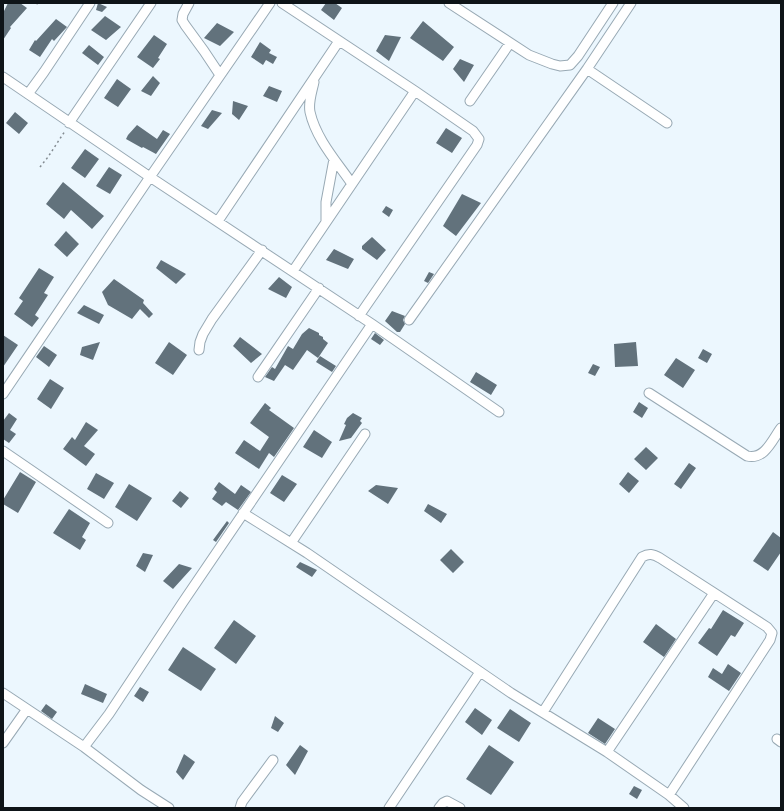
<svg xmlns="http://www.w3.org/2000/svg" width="784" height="811" font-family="Inter,sans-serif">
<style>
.building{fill:#62727c}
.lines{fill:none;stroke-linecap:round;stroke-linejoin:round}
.minor-casing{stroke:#98a9b4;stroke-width:11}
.path{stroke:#838b91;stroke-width:1.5;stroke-dasharray:2 3;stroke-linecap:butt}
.minor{stroke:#fff;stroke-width:9}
</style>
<rect width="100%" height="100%" fill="#ecf7fe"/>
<path class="building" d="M8,3H20L27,8L10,27L11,28L3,40V13Z
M98,3L107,7L102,12L96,10Z
M326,3H335L342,8L334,20L321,10Z
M105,16L121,27L106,40L91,30Z
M56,19L67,27L54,41L52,39L40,57L29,50L35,40L36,41Z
M423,21L454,47L443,61L410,38Z
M217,23L234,32L220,46L204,38Z
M154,35L167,44L158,58L160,59L153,68L137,57Z
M385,35L401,37L389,61L376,51Z
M260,42L271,50L269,53L277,57L273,64L266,60L263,65L251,57Z
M89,45L104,57L98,65L82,53Z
M460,59L474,65L464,82L453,69Z
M153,76L160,83L151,96L141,91Z
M117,79L131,89L118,107L104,98Z
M269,86L282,91L277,102L263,96Z
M233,101L248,106L239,120L232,114Z
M212,110L222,113L208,129L201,126Z
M15,112L28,123L19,134L6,123Z
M137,125L157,139L163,130L170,134L156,154L143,147L142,148L126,139L128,135Z
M446,128L462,138L452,153L436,143Z
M85,149L99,159L85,178L71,168Z
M109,167L122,175L110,194L96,186Z
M63,182L104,216L92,229L71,210L64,219L46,204Z
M462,194L481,203L456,236L443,226Z
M386,206L393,210L389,217L382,212Z
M66,231L79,244L67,257L54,245Z
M372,237L386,250L377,260L362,249V246Z
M334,249L354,259L348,269L326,260Z
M161,260L186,274L176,284L156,268Z
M39,268L54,277L44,293L48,295L35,315L39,318L32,327L14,314L23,301L19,298Z
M429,272L434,274L428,283L424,281Z
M279,277L292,287L286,298L268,289Z
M114,279L144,300L143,303L153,314L149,318L140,309L132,319L108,305L102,292Z
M84,305L104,315L99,324L77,313Z
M392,311L405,316L403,320L405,324L400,332H397L385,321Z
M309,328L319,333V335L323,337V339L328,343L318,358L307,350L293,370L285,365L274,381L265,377L272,367L275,369L288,346L293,349L302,334Z
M375,333L384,340L380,345L371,339Z
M3,335L18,345L3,367Z
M240,337L262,354L251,363L233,346Z
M100,342L93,360L80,355L82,347Z
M169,342L187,355L173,375L155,363Z
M636,342L638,366L615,367L614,344Z
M44,346L57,355L49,367L36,357Z
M703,349L712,354L707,363L698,358Z
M320,356L336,366L332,372L316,362Z
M676,358L695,370L683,388L664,375Z
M593,364L600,367L595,376L588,373Z
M476,372L497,385L491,395L470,382Z
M50,379L64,388L51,409L37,399Z
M639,402L648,408L642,418L633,412Z
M265,403L271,408L269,410L294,428L274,457L269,453L259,469L235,453L244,440L260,451L269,437L250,423Z
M9,413L17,419L10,430L16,434L9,443L3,439V421Z
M353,413L362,418L360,421L362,423L351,438L339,441L346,425L344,424L347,418Z
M86,422L98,430L84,446L95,454L86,466L63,449L72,437L75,440Z
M314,430L332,442L322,458L303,447Z
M646,447L658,458L646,470L634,459Z
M689,463L696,468L681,489L674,484Z
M20,472L36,482L18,513L3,504V500Z
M628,472L639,481L629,493L619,484Z
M96,473L114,483L104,499L87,489Z
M282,475L297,484L284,502L270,493Z
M219,482L235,494L241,485L251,492L238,510L226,502L222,506L212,499L217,492L214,489Z
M129,484L152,498L137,521L115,507Z
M376,485L398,488L388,504L368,491Z
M180,491L189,498L181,508L172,501Z
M428,504L447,514L441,523L424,511Z
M69,509L90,523L82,537L86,540L80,550L53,533Z
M227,521L229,523L216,542L213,540Z
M773,532L781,538V552L768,571L753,561Z
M451,549L464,562L453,573L440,560Z
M143,553L153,555L145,572L136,566Z
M300,562L317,570L312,577L296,567Z
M179,564L192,568L173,589L163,581Z
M723,610L744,623L735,637L731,635L717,656L698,643L709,628L711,629Z
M234,620L256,636L236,664L214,648Z
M656,624L676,639L664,657L643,642Z
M183,647L216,669L201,691L168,670Z
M728,664L741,673L729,691L708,677L713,668L722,674Z
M85,684L107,694L103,703L81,694Z
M140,687L149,692L143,702L134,696Z
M46,704L57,712L52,719L41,711Z
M475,708L492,720L482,735L465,722Z
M510,709L531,723L519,742L497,728Z
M275,716L284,723L278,732L271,728Z
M598,718L615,729L605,744L588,733Z
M300,745L308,751L295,775L286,765Z
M489,745L514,762L491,795L466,779Z
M184,754L195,762L183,780L176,772Z
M634,786L642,790L637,799L629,794Z"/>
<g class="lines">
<g class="minor-casing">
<path id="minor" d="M189,3L183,14L182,20L185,25L204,51L220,75
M270,3L150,177L372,324L499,412
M282,3L415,91L473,131L479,139L477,145L359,316
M449,3L529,55L552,64L560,66L570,65L578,56L613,3
M587,69L667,123
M3,77L150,177L3,394
M314,82C312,92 308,102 310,112C316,139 337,162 352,184
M28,94L44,72L90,3
M470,101L510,43
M69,123L151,3
M218,221L339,41
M326,222V202L334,159
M293,271L415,91
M409,320L587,69L631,3
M199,350L200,342L203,334L212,319L262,250
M258,377L319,288
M649,393L747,456C765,460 772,440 781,428
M3,451L108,523
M243,513L307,553L511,693L607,752L669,795L684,808
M291,543L365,434
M3,693L84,747L141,790L169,808
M543,712L642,557C649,553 653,554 660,558L767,627L772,633L770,640L669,795
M777,739L781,742
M3,743L27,709
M84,747L109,714L183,602L372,324
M607,752L714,593
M240,808L242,802L273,760
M389,808L480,672
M439,808L443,803L447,801L460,808"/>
</g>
<path class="path" d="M36,3L39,5
M40,167L48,157L65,131"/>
<use href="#minor" class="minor"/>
</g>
<rect width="784" height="811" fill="none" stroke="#0e1418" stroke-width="8"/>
</svg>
